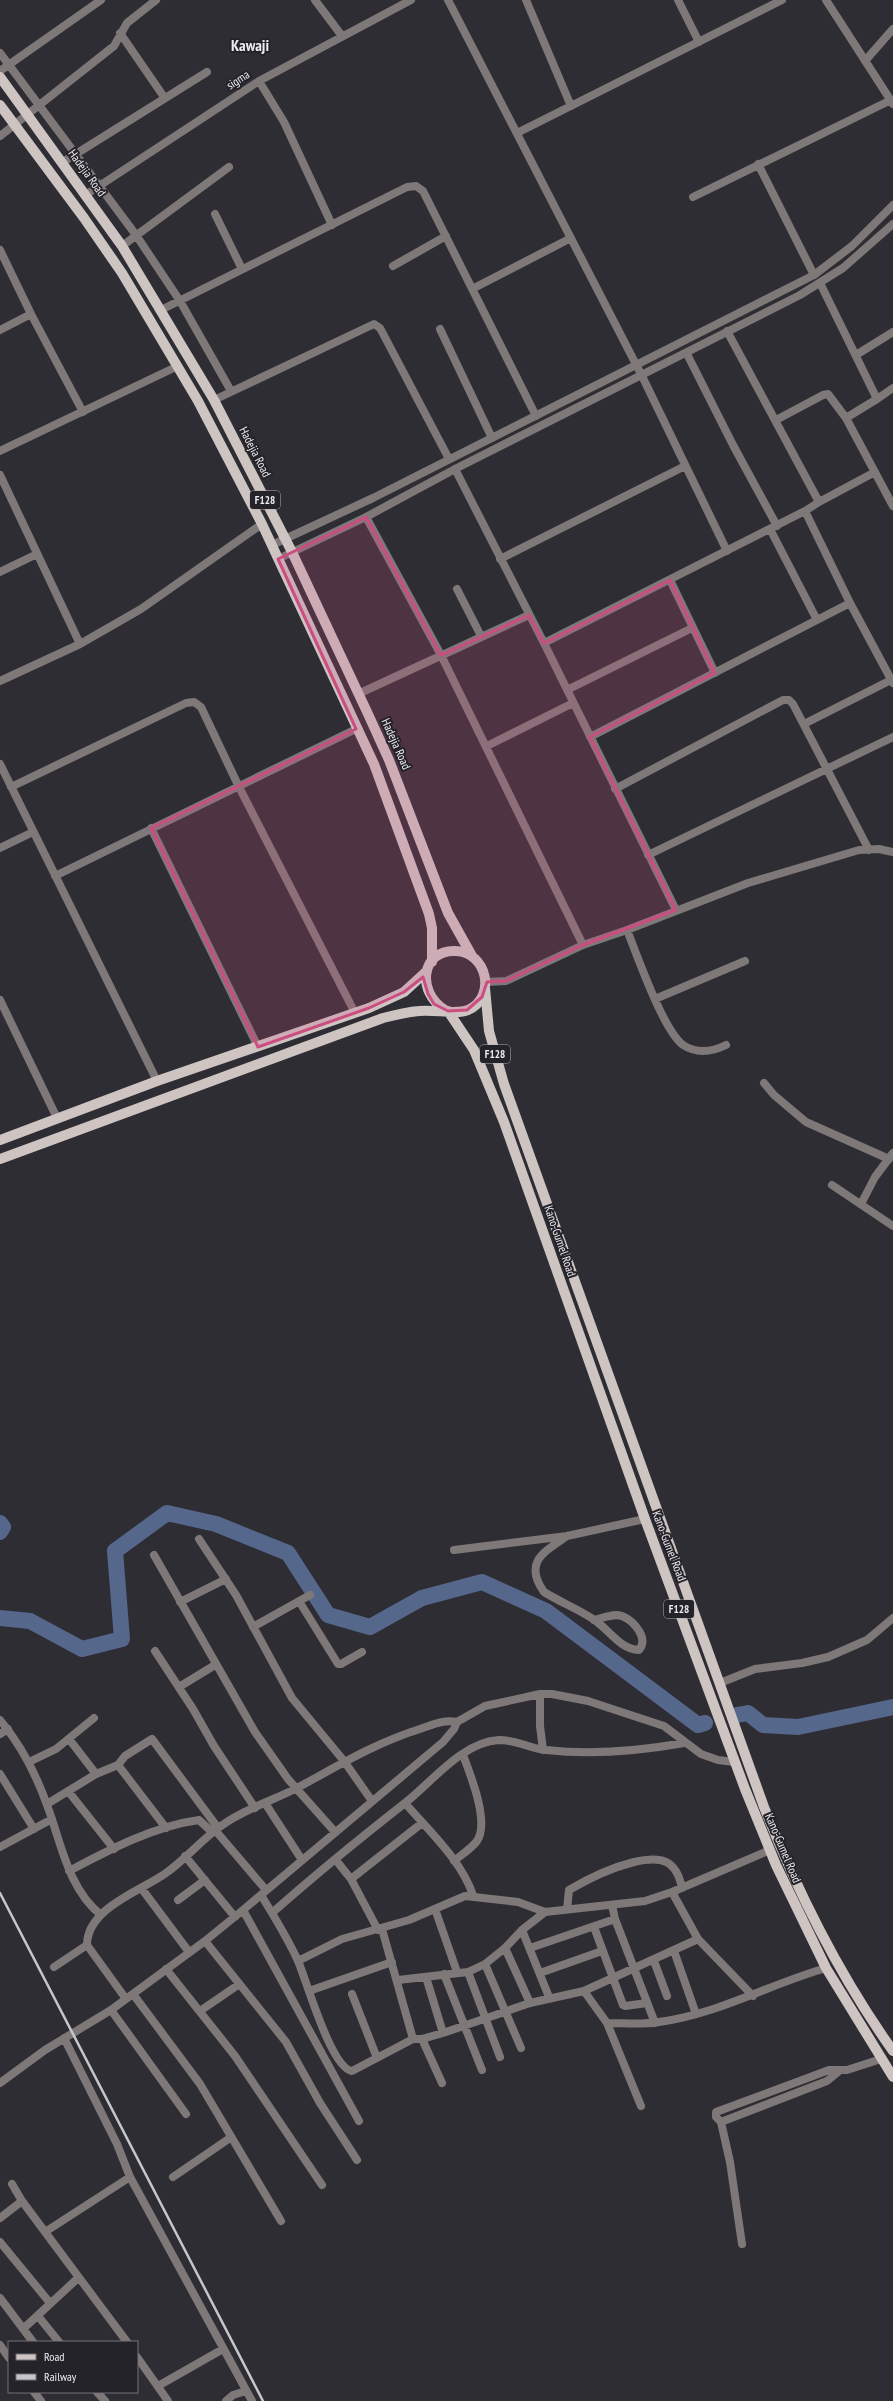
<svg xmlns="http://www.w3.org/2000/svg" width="893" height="2401" font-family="'PT Sans Narrow',sans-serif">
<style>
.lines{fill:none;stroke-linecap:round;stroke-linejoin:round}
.river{stroke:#55688b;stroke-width:16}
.minor{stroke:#7e7978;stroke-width:8}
.tertiary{stroke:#7e7978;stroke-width:8}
.primary{stroke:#cec5c2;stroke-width:10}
.rail{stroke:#c6c5ca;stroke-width:2.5}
.marked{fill:#cc4d80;fill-opacity:0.2;stroke:#cc4d80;stroke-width:3;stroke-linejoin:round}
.labels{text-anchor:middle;stroke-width:4;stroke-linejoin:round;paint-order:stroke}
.shield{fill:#25232a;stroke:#b0afb4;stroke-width:1}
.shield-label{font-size:11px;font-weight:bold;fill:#ecebef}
.street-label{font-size:12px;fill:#ecebef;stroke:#25232a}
.district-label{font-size:16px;font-weight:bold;fill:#ecebef;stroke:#25232a}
</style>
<rect width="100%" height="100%" fill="#2f2d34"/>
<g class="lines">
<path class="river" d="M0,1523L3,1527L0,1532
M0,1618L30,1621L82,1649L122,1639L115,1551L167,1513L216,1524L288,1553L328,1615L370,1627L422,1598L482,1582L546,1611L698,1725L705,1723
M737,1715L748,1713L763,1725L798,1727L893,1707"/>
<path class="minor" d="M315,0L342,36
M448,0L642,376L727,551
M526,0L571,106
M678,0L699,42
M826,0L893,104
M120,33L164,97
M0,53L136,235L180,301L231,391
M865,61L893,29
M0,71L101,0
M259,81L284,122L332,225
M517,133L782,0
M0,136L114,46L127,23L156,0
M63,162L207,72
M758,164L814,275
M87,194L259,81L411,0
M693,197L891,100
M215,214L242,269
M122,246L229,167
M0,250L31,314L83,412
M393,266L446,236
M820,283L877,399L846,418L893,506
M472,289L571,238
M161,310L407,187L416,186L423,191L536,416
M440,329L492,438
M0,330L31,314
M727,331L819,502
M687,354L733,445L777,526
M856,355L893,332
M877,399L893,388
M214,400L374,324L380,328L449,459
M776,420L823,395L828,394L846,418
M0,451L178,366
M455,469L544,643L676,910
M0,475L80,644
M805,511L850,603L893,683
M366,517L441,655L583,945
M770,529L817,620
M500,559L685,466
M0,572L37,554
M670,580L715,673
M457,589L481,636
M544,643L805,511L819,502L875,472
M0,681L80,644L141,609L262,524
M567,690L692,628
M358,694L529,615
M804,724L891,680
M590,737L850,603
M487,746L573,703
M0,764L157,1081
M11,787L186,703L194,702L201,707L238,785L355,1013
M615,789L783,700H789L793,704L869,850
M151,828L258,1047
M0,848L33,832
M648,855L893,737
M55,876L356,729
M627,930C637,955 663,1030 683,1045C697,1054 712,1052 726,1045
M486,982L506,981L583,945L627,930L748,883L859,850L879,849L893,852
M655,999L745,961
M0,1000L57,1118
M764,1083L774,1095L806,1122L889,1159
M832,1185L893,1226
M861,1204L875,1177L893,1153
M567,1536C544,1552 523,1562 544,1592C560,1602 578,1609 593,1619C609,1629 619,1649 639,1650C649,1638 634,1621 622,1616C613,1613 603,1618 594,1620
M199,1539L236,1595L292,1698L344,1761L372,1801
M454,1550L567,1536L645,1519
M154,1555L255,1732L288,1779L335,1832
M299,1601L338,1664H341L362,1652
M180,1602L226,1579
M253,1627L310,1595
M155,1651L193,1709L214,1746L255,1808
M179,1687L215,1665
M540,1694V1726L543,1750
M0,1720C21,1745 36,1774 47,1805C61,1842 68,1889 101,1915
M0,1734L8,1729
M69,1739L96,1774
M29,1762L56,1749L94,1718
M118,1765L166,1828
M0,1774L34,1829
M68,1791L114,1849
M265,1803L302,1860
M405,1803C429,1831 461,1860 473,1895
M47,1804L96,1774L118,1765L125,1756L152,1739L218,1828
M215,1830L266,1890
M0,1847L52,1819
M185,1856L235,1917
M335,1859L351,1879L378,1930
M454,1861C461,1855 471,1849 477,1841C490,1822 470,1774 463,1755
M69,1871C109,1850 154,1826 199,1820L212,1832
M351,1879L422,1823
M142,1889L189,1952
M672,1892L698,1939L753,1996
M261,1895C274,1916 288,1939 298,1961C307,1982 331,2068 352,2071L413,2039H422L443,2033L530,2003L584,1991L698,1939
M178,1900L205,1880
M612,1905L615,1919L655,2023
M435,1909L457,1972
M567,1909L569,1890C591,1877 610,1868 634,1862C661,1856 676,1859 682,1888
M243,1910L359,2121
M272,1913C315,1875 359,1839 405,1803C432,1782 462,1742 499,1740C518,1740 530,1749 546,1750C591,1755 639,1751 684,1743
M594,1927L623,2005L625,2006L647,2003
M382,1929L413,2039
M522,1930L549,1997
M205,1941L286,2042L320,2103L357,2160
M505,1948L530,2003
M530,1948L615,1919
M674,1951L696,2014
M298,1961L342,1939L409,1920L465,1896L518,1902L545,1912L645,1901L672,1892L770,1850
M654,1961L667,1996
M485,1964L521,2048
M54,1967L87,1945
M166,1969L235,2056L322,2185
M468,1972L500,2057
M540,1973L602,1951
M444,1974L482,2070
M426,1977L443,2033
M398,1980L468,1972L485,1964L505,1948L522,1930L545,1912
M309,1991L392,1962
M584,1991L607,2023L641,2106
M133,1994L200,2084L281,2221
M352,1994L377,2058
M126,1999L87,1945C87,1908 141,1891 166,1873C186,1859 201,1840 221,1826C244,1809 272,1801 297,1788C338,1766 375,1743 420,1729C432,1725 444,1719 457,1722
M111,2010L186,2114
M200,2011L238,1985
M607,2023C624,2023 643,2025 659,2022C718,2014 770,1984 826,1968
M64,2038L117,2144L130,2177L252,2401
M422,2039L442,2083
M0,2083L45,2050L111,2010L205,1941L243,1910L443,1742L454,1729L457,1722L485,1706L540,1694H552L588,1701L664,1726L701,1754L718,1760L734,1762
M721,2122L827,2081L838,2072
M173,2177L230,2138
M12,2184L22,2201L127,2342
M0,2218L22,2201
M45,2232L130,2177
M0,2242L50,2303
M742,2244L730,2162L721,2122L716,2117V2112L829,2070H847L881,2059
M0,2298L33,2342
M38,2316L59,2342
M23,2329L78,2278
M0,2345L9,2358
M137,2357L168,2401
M158,2386L223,2349
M34,2392L41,2401
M97,2392L105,2401
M226,2401L233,2395L246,2391"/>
<path class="tertiary" d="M272,545L373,498L814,275L852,246L893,205
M278,559L366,517L455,469L800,295L843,268L893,224
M720,1683L755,1669L802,1663L828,1657L867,1640L893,1618"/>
<path class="primary" d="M0,77L122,246L214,400L292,552L368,714L389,760L448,913L472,956
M0,105L84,218L122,273L198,401L262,524L374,764L429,914L432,928V962
M485,988L489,1031L504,1084L764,1807C798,1893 839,1975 893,2051
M448,1011L474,1050L504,1122L645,1519L745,1789L776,1865L826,1968L893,2077
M0,1140L157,1081L369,1008L404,992L427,971
M0,1159L383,1018C395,1015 407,1012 419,1011C434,1009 455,1015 468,1010C497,997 487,952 456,951C422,949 415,991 445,1010"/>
<path class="rail" d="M0,1893L263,2401"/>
</g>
<path class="marked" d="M366,517L441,655L529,615L544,643L670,580L715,673L590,737L676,910L583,945L506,981L487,982L482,997L467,1010L448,1011L434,1004L428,994L423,977L404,992L369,1008L258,1047L151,828L356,729L278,559Z"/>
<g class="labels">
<g class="shield">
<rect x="250" y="491" width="30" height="18" rx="3"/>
<rect x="480" y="1045" width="30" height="18" rx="3"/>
<rect x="664" y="1600" width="30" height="18" rx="3"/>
</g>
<g class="shield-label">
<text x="265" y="504">F128</text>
<text x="495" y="1058">F128</text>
<text x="679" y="1613">F128</text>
</g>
<g class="street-label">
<text transform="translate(238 80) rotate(-33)" y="4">sigma</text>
<text transform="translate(87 173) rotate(54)" y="4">Hadejia Road</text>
<text transform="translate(255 452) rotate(63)" y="4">Hadejia Road</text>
<text transform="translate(396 744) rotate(66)" y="4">Hadejia Road</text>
<text transform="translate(560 1241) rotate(71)" y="4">Kano-Gumel Road</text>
<text transform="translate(669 1546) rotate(69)" y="4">Kano-Gumel Road</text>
<text transform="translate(783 1848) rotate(67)" y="4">Kano-Gumel Road</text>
</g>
<g class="district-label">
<text x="250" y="51">Kawaji</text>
</g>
</g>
<rect x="8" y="2341" width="130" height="52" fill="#25232a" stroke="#757379"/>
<rect x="16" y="2354" width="20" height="6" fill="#cec5c2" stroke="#757379"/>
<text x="44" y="2361" font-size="12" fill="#ecebef">Road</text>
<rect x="16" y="2374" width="20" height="6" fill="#c6c5ca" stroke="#757379"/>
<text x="44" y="2381" font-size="12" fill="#ecebef">Railway</text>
</svg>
